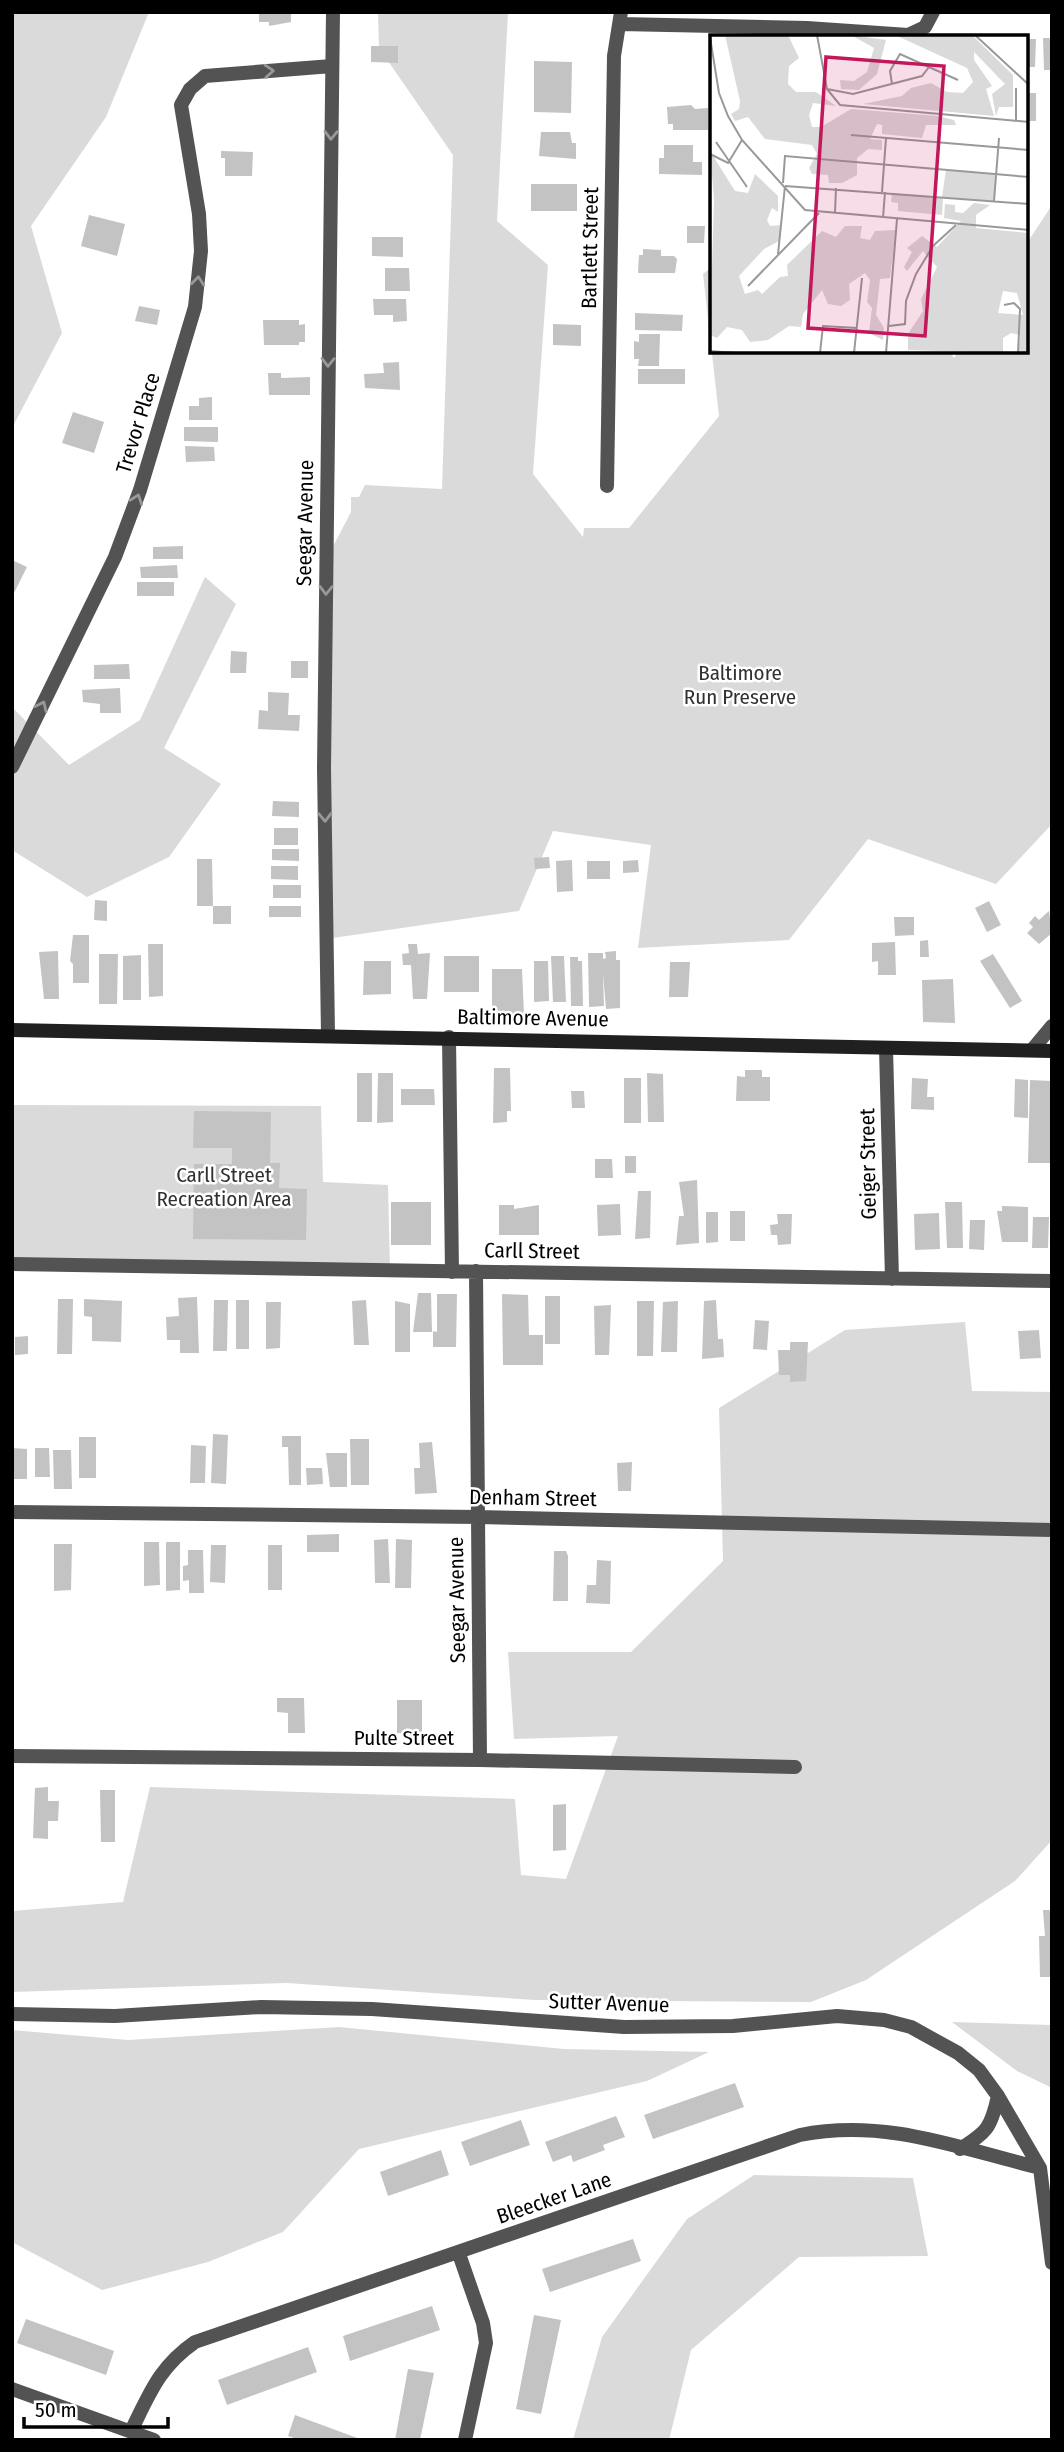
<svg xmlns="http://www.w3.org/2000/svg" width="1064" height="2452" font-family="'Fira Sans Condensed',sans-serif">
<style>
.green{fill:#dadada}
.building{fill:#c3c3c3}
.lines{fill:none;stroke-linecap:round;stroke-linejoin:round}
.street{stroke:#535353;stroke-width:14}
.secondary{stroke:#202020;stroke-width:14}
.oneway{stroke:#989898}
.labels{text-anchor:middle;stroke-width:5;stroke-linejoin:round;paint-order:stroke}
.street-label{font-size:21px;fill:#000;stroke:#fff}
.park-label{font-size:21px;fill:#313131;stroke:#fff}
.inset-road{fill:none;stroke:#999;stroke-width:2}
.view{fill:#c2185b;fill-opacity:0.15;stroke:#c2185b;stroke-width:3.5}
.inset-edge{fill:none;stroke:#000;stroke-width:3.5}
</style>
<rect width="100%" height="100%" fill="#fff"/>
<path class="green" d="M12,12H149L106,117L31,226L62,333L12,428Z
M378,12H508L497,221L548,265L533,474L583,537L584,528H629L719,416L703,274L712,267V352H950L954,358L958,352H1027V243L1052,205V824L996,884L868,839L789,940L638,948L651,845L553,831L519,911L326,939V560L351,512V497H359L365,485L442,489L453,155L379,48Z
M205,577L236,604L164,748L221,784L169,857L87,897L12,850V707L69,765L140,720Z
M12,1105L321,1106L323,1182L388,1185L390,1270L12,1264Z
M965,1322L972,1391L1052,1392V1840L1015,1881L866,1980L811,2002L535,2000L287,1983L12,1992V1911L123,1902L150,1787L515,1799L521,1875L566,1879L618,1736L514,1739L508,1652H631L723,1561L719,1408L845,1330Z
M952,2022L1052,2025V2088L1017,2071Z
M339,2027L564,2049L709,2052L647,2081L359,2149L283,2232L208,2262L102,2290L12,2242V2030L128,2040Z
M754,2175L913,2178L928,2256L799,2257L691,2350L669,2440H573L602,2337L687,2219Z"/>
<path class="building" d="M259,12H291V22L269,26V22H259Z
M1043,38H1052V70H1044Z
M1027,39H1036L1035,67H1027Z
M371,46H398V63L371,62Z
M534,61L572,62L571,113L534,112Z
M1027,93H1036V121H1027Z
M691,105L695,109L708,108V130H673V124H668L667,107Z
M541,132H570L572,143H576V159L539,156Z
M664,145H693V162H702V175L659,174V158H664Z
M221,151L253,152L252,176H225V158H221Z
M531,184H577V211H531Z
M89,215L125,224L117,256L81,246Z
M687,226H705L704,243H687Z
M372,237H403V257L372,256Z
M643,249L661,250V256H674L677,259L675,273H638L639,255H643Z
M385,268H409L410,291H385Z
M373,299H406L407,321L393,322V315H374Z
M139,306L160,310L157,325L135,321Z
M635,313L683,315L682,331L635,330Z
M263,320H299V325L305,324V342H299V345H264Z
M553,324L581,325V346L553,345Z
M639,334H660L659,366H638L639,359H634V341L639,342Z
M399,362L400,390L365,388L364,374L384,373L383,363Z
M638,369H685V384H638Z
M268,373H281V378L310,377V395H269Z
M212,397V420H189V406H199V398Z
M73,412L104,422L94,453L62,443Z
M184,427H218V442L184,441Z
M185,446L214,447L215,461L186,462Z
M183,546V559H153V547Z
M12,560L27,567L12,597Z
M177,565L178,578H141L140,567Z
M137,582H174V596H137Z
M231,651L247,652L246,673H230Z
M291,661H308V678H291Z
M129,664L130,679H94V665Z
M120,688L121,713H100V704L83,702L82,690Z
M268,692L289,693L288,715H300L299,731L258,729L259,710L268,711Z
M273,801L299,802V817L272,816Z
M274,828H298V845H274Z
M272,849H299V861L272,860Z
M549,857L550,868L535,869L534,858Z
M197,859H212L213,906H197Z
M572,860L573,891L557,892L556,861Z
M638,860L639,872L623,873V861Z
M587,861H610V879H587Z
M271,866H298V880L271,879Z
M273,885H301V898H273Z
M95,900L107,901V921L94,920Z
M989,901L1001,925L987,932L975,908Z
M213,906H231V924H213Z
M269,906H301V917H269Z
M1049,911L1052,933L1039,944L1027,933L1033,927L1029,923L1035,916L1039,920Z
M894,917H914V935L895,936Z
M73,935H89V983H73V964L70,961Z
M928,940L929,957H920V941Z
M895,942L896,975H878V961L872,962V943Z
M148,944H163V996L149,997Z
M408,944H417L418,954L430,953L427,999H413L411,965H403L402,954L409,953Z
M58,951L59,999H44L39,952Z
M616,951V960H620V1008L606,1009L603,973L604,1006L589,1007L588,953H603V959L606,958L605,952Z
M99,954H118L117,1004H99Z
M993,954L1022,1001L1010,1008L980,961Z
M141,955V1000H123V956Z
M444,956H479V992H444Z
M551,956H564L566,1002H553Z
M570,957H578V961H582L583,1006H571Z
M364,961H391V994L363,995Z
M534,961H548L549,1001L534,1002Z
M670,962H690L688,997H669Z
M492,969H522L524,1015L492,1014Z
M953,979L955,1023L923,1022L922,980Z
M494,1068H510L511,1111H507V1122L493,1123Z
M745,1070H762V1077H770V1101H736L737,1076L745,1077Z
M357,1073H372V1122H357Z
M378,1073H393V1122L377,1123Z
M647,1073L663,1074L664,1122H648Z
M624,1078H641V1123H624Z
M912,1078L928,1079L927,1097H934V1110L911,1109Z
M1015,1079L1028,1080V1118L1014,1117Z
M1030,1080L1052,1081V1163H1028Z
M401,1089H434L435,1105H401Z
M571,1091H584L585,1108H572Z
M194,1111L271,1112L270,1163H280L279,1188L307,1189L306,1240L193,1239L194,1164H232V1148H193Z
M625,1156H636V1173H625Z
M595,1159H612L613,1178H595Z
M697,1180L699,1243L676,1245L679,1216H684L679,1182Z
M638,1191H651L650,1238L635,1239Z
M391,1202H431V1245H391Z
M945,1202H962L963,1248H947Z
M620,1204L621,1235L598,1236L597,1205Z
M499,1205H514V1209L539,1205V1235H499Z
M1002,1206L1028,1207V1242H1002L997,1211H1002Z
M730,1211H745V1241H730Z
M706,1212H718V1242L706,1243Z
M939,1213L940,1249L915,1250L914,1214Z
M777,1214H792L791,1244L778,1245L777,1235H771L770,1225L778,1224Z
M1033,1217H1049L1048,1248H1032Z
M970,1220H985L984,1250L969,1249Z
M418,1293H431L432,1332H413Z
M437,1294H457L456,1347H433V1331L437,1332Z
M502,1294L528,1295L529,1335H543V1365H503Z
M545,1296H560V1344H545Z
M197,1297L199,1353H180V1340H167L166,1317L179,1316L178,1298Z
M58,1299H73L72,1354H57Z
M84,1299L122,1301L121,1342L92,1341V1317L84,1316Z
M214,1300H228L227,1351H213Z
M236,1300H249V1349H236Z
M366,1300L369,1345H354L352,1301Z
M716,1300L718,1339H723L724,1357L702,1359L704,1301Z
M395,1301L410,1304V1352H395Z
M637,1301H654L653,1356H637Z
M678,1301L677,1352H661L663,1302Z
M266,1302H281L280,1348L266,1349Z
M611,1305L609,1355H595L594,1306Z
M755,1320L769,1321L767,1350L753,1349Z
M1039,1330L1041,1358L1020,1359L1018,1331Z
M28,1336V1354L15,1355V1337Z
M790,1342H808L806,1381L790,1382V1375H779L778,1350H790Z
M213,1434L228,1435L226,1484L211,1483Z
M282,1436H301V1485H289L288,1447H282Z
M79,1437H96V1478H79Z
M350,1439H369V1485H351Z
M432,1442L437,1493L415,1494L414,1468H420L419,1443Z
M191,1445L206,1446L205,1483H190Z
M12,1448L27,1449V1479H12Z
M35,1448H49L50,1477H35Z
M53,1450H71L72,1489H54Z
M326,1453H347V1487H330Z
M632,1462L631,1491H618L617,1463Z
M306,1468H322L323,1484L307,1485Z
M339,1534V1552H307V1535Z
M388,1539L390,1583H375L374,1540Z
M396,1539L412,1540L411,1588H395Z
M144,1542H159L160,1585L144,1586Z
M166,1542H180V1590L166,1591Z
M54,1544H72L71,1590L54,1591Z
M211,1545H226L225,1583L210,1582Z
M268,1545H282V1590H268Z
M188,1550H203L204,1593H189V1580L183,1581V1566L188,1565Z
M554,1551H566L568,1556V1601H553Z
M597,1560L611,1561L610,1604L586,1603L587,1585H596Z
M277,1698H304L305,1733H288V1713L277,1712Z
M397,1700H422V1733H397Z
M48,1787V1801H59L58,1821H48V1839L33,1838L35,1788Z
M100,1790H115V1842H101Z
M566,1804V1850L553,1851V1805Z
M1043,1910H1052V1977H1040L1039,1936H1045Z
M735,2083L744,2107L653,2139L644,2115Z
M616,2116L625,2137L603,2145L605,2150L573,2162L571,2155L553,2162L545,2142Z
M521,2120L530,2145L470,2166L461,2142Z
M441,2150L449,2175L388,2196L380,2172Z
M633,2239L641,2261L550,2292L542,2269Z
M432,2306L440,2330L350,2361L343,2336Z
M534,2315L561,2320L541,2414L516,2409Z
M26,2319L114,2351L106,2375L17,2343Z
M308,2347L317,2372L227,2405L218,2380Z
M408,2369L434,2373L420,2440H395Z
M295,2415L360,2439V2440H300L288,2436Z"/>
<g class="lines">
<path class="street" d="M620,24L807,28L908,35L925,27L933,12
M607,486L614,56L621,12
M12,767L115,557L140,490L195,307L201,251L199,214L181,105L190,89L205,76L332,66
M328,1035L324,768L333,12
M449,1037L452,1272
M886,1048L892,1279
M1032,1050L1052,1026
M12,1264L1052,1281
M476,1271L480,1760
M12,1512L478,1517L1052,1530
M12,1756L480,1760L795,1767
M12,2014L115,2016L261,2007L372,2009L624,2027L733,2026L837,2016L884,2020L911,2027L958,2053L979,2070L998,2096L1040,2168L1052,2263
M960,2149C987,2132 991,2128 998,2096
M459,2254L483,2323L486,2343L465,2440
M12,2389L154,2440
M131,2431C150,2393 159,2367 195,2342L800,2135C885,2118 958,2148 1040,2168"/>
<path class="secondary" d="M12,1030L1052,1051"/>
</g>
<defs><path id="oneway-chevron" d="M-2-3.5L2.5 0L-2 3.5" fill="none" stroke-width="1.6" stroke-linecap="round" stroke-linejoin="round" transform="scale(1.75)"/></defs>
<g class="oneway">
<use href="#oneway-chevron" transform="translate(269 71) rotate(-4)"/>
<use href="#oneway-chevron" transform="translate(331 135) rotate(91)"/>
<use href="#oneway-chevron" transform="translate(198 281) rotate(-84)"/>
<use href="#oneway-chevron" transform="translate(328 362) rotate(91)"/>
<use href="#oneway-chevron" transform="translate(137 499) rotate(-70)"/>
<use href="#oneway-chevron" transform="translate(326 590) rotate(91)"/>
<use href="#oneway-chevron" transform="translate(42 706) rotate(-65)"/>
<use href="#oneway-chevron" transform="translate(325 817) rotate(89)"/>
</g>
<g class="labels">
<g class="street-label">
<text transform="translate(590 248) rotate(-89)" y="7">Bartlett Street</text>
<text transform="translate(138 423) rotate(-73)" y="7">Trevor Place</text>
<text transform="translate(305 523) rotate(-89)" y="7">Seegar Avenue</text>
<text transform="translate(533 1018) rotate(1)" y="7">Baltimore Avenue</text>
<text transform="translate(868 1164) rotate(-91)" y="7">Geiger Street</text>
<text transform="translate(532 1251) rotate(1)" y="7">Carll Street</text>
<text transform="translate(533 1498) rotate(1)" y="7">Denham Street</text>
<text transform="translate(457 1600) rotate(-91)" y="7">Seegar Avenue</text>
<text x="404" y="1745">Pulte Street</text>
<text transform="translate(609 2003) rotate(2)" y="7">Sutter Avenue</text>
<text transform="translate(554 2198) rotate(-19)" y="7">Bleecker Lane</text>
</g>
<g class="park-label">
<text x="740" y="680">Baltimore<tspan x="740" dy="24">Run Preserve</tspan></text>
<text x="224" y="1182">Carll Street<tspan x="224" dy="24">Recreation Area</tspan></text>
</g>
</g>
<g transform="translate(710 35)">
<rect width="318" height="318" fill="#fff"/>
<path d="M15,0H78L89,23L79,31L78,49L86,57H106L126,71L103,68L99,80L102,92H111L141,74L228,81L244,85L246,90H216L212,103L172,99V90L167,89L160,104L172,105V115L158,114L147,123V140L132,148H119L118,140L102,139L99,133L107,119L102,110L55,104L38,82L25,86L21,79L29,74L30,66ZM141,0L176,5L167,39L149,55L131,54L130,45L144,46L157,37L164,13ZM185,0H262L303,40V72H289L286,81L282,59L295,49L264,17V25L282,51L276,54L284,81L153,69L192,61L201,53L221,48L237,57L253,58L263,47L257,33ZM0,116L25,156L38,158L45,139L68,161V177L62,173L57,185L60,191L71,190L69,206L54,214L29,241L35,259L48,255L52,259L70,242L78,241L77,230L112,196L126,202L135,191H152L150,203L160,205L165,196L186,195L180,243L170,244L166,280L174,293L173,305L159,298L162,273L157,267L160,245L155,238L139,249L140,265L131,271L118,269L112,255L93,279L91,292L79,291L58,305L40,307L32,295L17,292L7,303L0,300L4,164ZM236,135L286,139L284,166L233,163L232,180L188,176V168L181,167L182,158L232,162ZM264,168L280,170L266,180V193L318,198V318H308L310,300L301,298L293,303V318L198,315V299L213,276L211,264L227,232L213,216L197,236L194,232L202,217L197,213L212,201L227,212L251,186L234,183L235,169L245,170V177L253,178ZM293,256L307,258L313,280L288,278Z" fill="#dadada" fill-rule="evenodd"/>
<path class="inset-road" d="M107,0L117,54L130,70L319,87M265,0L319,50M0,2L9,58L18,81L32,105L95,175L319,195M182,49L180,36L190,19L248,45M117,54L143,59L212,41L219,32M306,86V53M141,100L319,115M6,107L37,152M0,119L18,128L32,105M73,148L75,121L319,142M75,151L319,169M172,157L176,103M284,166L289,103M125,178L126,153M173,183L175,157M68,219L75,151M38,251L109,178M294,270L304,268L310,274L308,318M179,291L195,289L196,266L206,239L223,211L246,190M0,316L26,318M110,318L113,291L147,293M144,318L152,243M176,318L187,184"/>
<path class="view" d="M116,22L234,31L215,301L98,293Z"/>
<rect width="318" height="318" class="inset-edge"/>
</g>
<rect width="1064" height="2452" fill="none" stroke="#000000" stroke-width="28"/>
<path d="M24 2417v10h144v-10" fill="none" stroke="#000000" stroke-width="3.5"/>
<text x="35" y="2417" font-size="21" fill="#000000" stroke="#ffffff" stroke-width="5" paint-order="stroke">50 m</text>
</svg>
